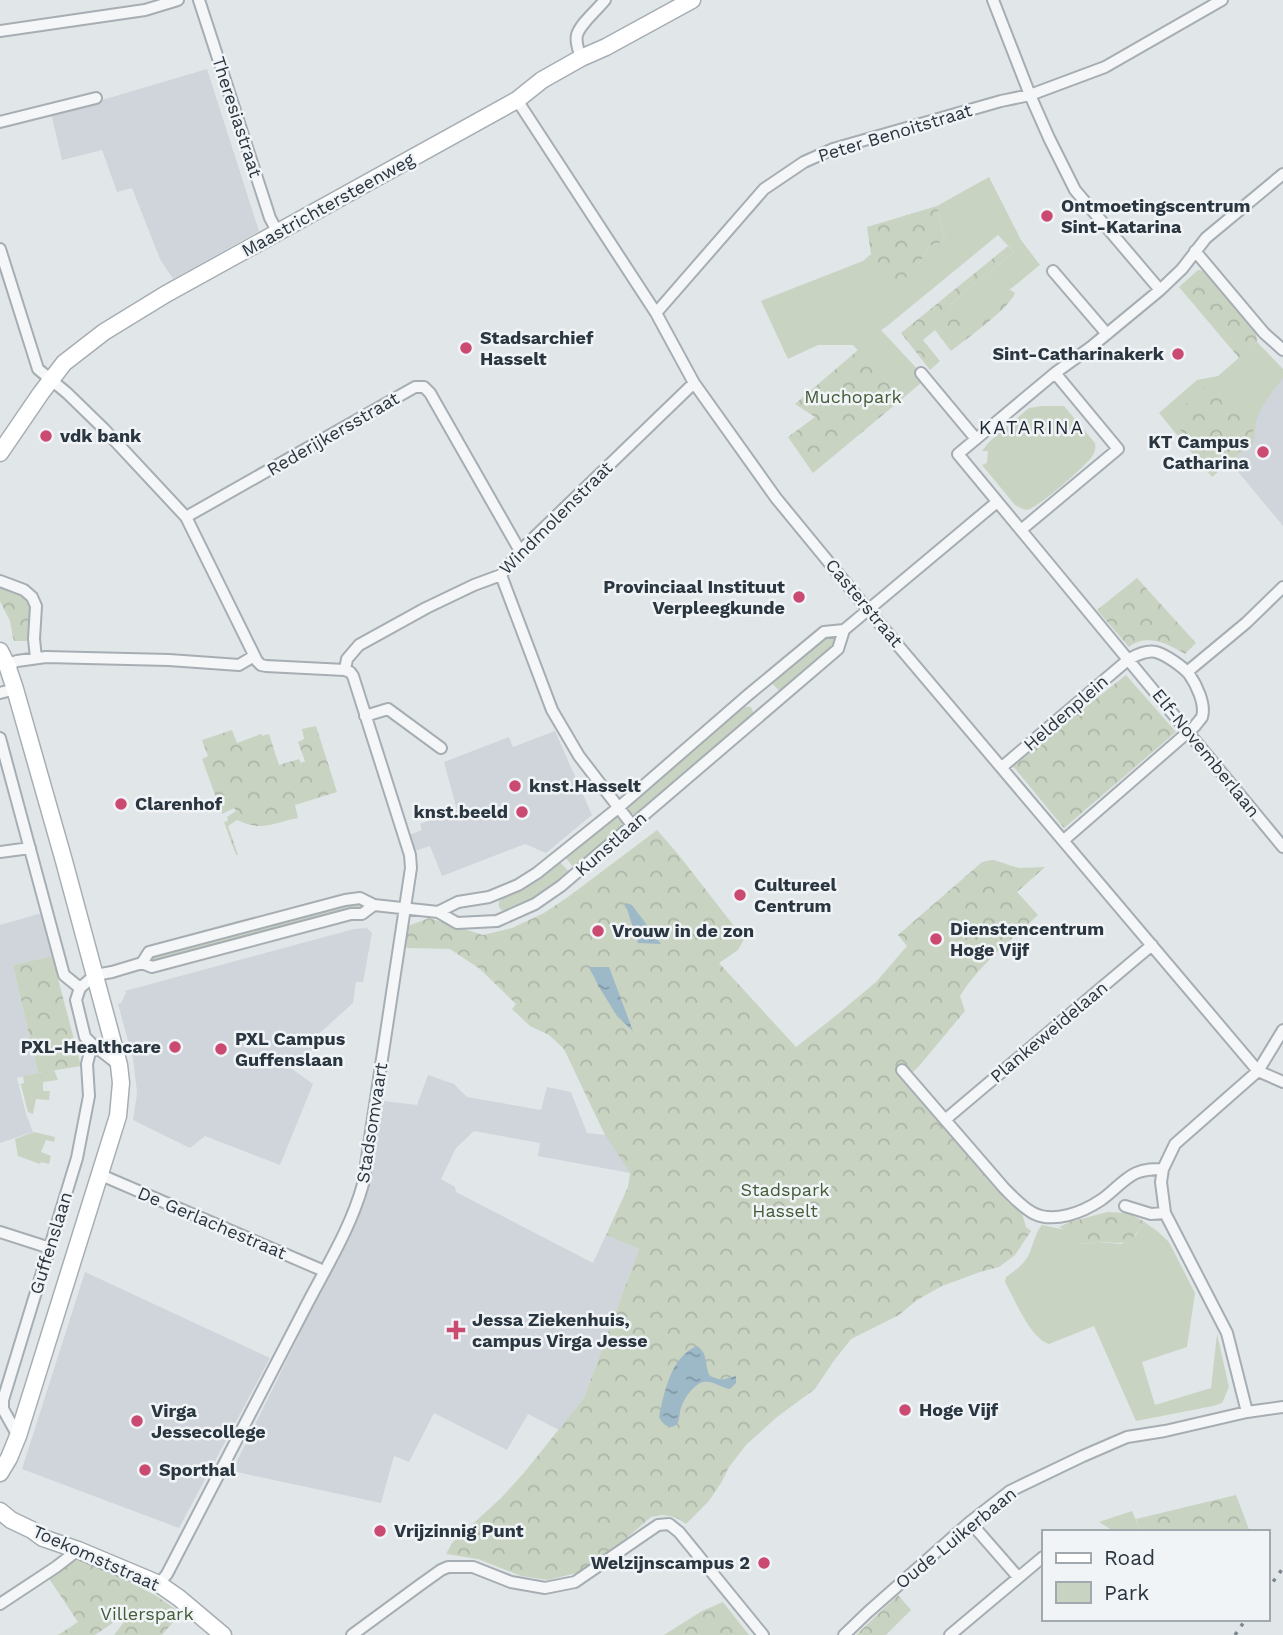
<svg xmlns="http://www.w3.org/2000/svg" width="1283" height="1635" font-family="'Work Sans',sans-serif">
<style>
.built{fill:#cfd5db}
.green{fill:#c9d3c2}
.forest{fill:url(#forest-crowns)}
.water{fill:url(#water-ripples)}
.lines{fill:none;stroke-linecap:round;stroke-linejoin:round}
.street-casing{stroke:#a6aeb3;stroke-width:14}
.secondary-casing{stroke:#a6aeb3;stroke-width:19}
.street{stroke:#f4f6f8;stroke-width:10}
.secondary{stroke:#fff;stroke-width:16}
.rail{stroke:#7b8792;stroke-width:3.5;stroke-dasharray:3.5 7;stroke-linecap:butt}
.poi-dot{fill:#ca4a72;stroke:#f1f4f7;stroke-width:2.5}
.labels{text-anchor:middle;stroke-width:5;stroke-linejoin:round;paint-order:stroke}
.street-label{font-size:18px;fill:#2a3640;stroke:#f1f4f7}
.poi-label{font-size:18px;font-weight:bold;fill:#2a3640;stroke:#f1f4f7;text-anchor:start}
.park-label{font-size:18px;fill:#445c38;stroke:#f1f4f7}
.neighbourhood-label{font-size:19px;letter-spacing:2px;fill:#1c2731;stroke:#f1f4f7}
</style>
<defs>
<pattern id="forest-crowns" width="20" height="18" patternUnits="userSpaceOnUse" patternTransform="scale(1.75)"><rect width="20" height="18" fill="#c9d3c2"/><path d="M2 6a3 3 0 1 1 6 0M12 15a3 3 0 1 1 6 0" fill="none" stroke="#adb6a8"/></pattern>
<pattern id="water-ripples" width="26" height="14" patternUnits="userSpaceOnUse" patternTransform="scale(1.75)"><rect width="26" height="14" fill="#9db9c8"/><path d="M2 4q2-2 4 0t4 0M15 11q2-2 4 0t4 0" fill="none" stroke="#8097a4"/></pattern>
</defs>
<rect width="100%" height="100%" fill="#e1e6e9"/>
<path class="built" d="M207,69L259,231L173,279L160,259L132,188L117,192L102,150L62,160L51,113L109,98Z
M1283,377V526L1230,462L1254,442L1234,419Z
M555,731L592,815L546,853L525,844L442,876L430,846L415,851L409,835L422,830L420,824L457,810L444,762L509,737L513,747Z
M42,913L52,956L13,965L38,1073L17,1078L26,1114L33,1132L0,1143V925Z
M367,928L372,933L363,982H356L353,1003L313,1039L310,1062H288L285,1064L313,1084L280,1165L205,1136L190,1148L133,1120L137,1094L136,1083L133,1059L118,1004L121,1003L126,993L125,991L354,929Z
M428,1075L454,1084L467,1097L541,1110L547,1087L571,1092L587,1133L606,1135L630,1173L538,1156L540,1143L474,1131L456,1148L441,1179L455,1187L456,1192L593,1263L606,1235L639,1249L584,1398L559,1430L528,1414L507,1450L434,1413L409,1462L394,1456L381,1503L232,1471L358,1216L366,1193L383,1101L417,1105Z
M85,1272L270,1358L179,1528L22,1469Z"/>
<path class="green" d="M989,177L1021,240L1040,265C1024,277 989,311 970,312C962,313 955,309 949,305L1014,252L998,235L886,327L881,330L921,373V383L902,399L853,345H818L788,359L761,301L863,261L871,254L898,285L921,261L929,246L945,241L937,206Z
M1257,342L1283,369V378C1275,387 1261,406 1257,418C1255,425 1255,434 1254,442L1212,477L1159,413L1197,380L1218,376Z
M1042,406H1064L1095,443C1096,449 1095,453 1091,458C1082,469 1043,503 1030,509C1025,511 1020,508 1015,505L982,465L987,463L988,451H982L989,442L1029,408Z
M832,636L835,642L833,647L781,693L771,682L824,637Z
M742,706L751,707L754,714L752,718L640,813C635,815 632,815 628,810L630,802Z
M615,817L622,821L623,825L620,831L575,869L565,857L610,818Z
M560,862L570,873L554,887L507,912C499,911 495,903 503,897C508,893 517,891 523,888C536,881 548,872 560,862Z
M360,903L363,904V907L361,909L153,964L150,960L152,958L343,905Z
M54,1070L58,1080L43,1082V1091H50L49,1100L36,1099L33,1114L28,1112L21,1085H19L24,1083L23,1076Z
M34,1132L55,1137L54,1142L46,1140L41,1152L51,1156L49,1164L41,1162L40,1164L18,1156L15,1139Z
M1143,1221L1157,1231L1169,1242L1195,1293L1187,1347L1142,1362L1155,1405L1211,1388L1217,1334L1229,1387L1222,1403L1213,1406L1136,1421L1094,1326L1049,1344C1030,1338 1015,1300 1005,1282L1006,1277C1016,1270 1025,1264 1030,1252C1034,1243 1035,1233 1042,1225L1066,1230L1077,1241L1083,1244L1098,1242L1121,1244L1136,1235Z
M1132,1511L1141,1532H1115L1099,1522Z"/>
<path class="forest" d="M937,206L945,241L929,246L921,261L898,286L871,254L867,227Z
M1008,246L1014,252L949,305C970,321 992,303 1009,289L1015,293C1009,309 966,339 951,351L935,330L923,340L940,361L930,370L901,333Z
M1198,270L1205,271L1256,331L1257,342L1239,358L1179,287Z
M858,350L902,399L813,473L788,437L815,417L795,404Z
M1215,379L1253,425V441L1215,473L1170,417Z
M1137,578L1196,643L1185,654C1168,644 1147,633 1129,647L1097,610Z
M0,588L24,597L31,601L33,637L26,641H14L13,638L10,621L0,601Z
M1126,675L1176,732L1064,828L1012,765Z
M316,726L337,792L295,805L298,818C271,823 264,832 237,820L228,826L238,855H236L224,822L228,821L227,817L236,811L234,808L222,814L202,759L208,756L202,740L232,730L237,743L261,734L262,736L269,734L279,765L299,759L301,763L305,761L298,742L304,739L302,729Z
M657,830L678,854L744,939L738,950L719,963L796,1047L833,1018L876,982L907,946L898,935L981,863C995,855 1007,867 1021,868C1029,868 1037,867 1045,867L1017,892L1038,915C1011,940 980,964 960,996L965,1011L920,1065L913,1072L906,1066L897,1074L994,1187L1010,1204L1022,1213L1026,1227L1031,1231L1015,1255L999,1267L980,1272L942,1286L917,1300L899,1315L851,1339L833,1362L815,1389L777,1417L746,1445L729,1467L721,1483L708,1502L686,1524L675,1517L662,1515L651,1517L609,1553L580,1572L548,1580L521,1576L478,1559L446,1554L452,1543L501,1498L523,1474L584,1398L639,1249L606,1235L628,1187L630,1173L604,1133L564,1049L549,1035L530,1026L512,1009L516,1004L480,969L450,949L408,948L405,946L408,926L429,918L483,935L512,928L544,913L568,897Z
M52,956L81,1066L38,1073L13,965Z
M1107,1212L1128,1213L1143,1221C1130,1249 1124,1242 1098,1242C1092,1242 1087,1245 1081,1243C1072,1240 1068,1230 1059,1227L1070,1222Z
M1236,1495L1250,1532H1141L1136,1519Z
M80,1558L155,1595L181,1613L162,1635H114L127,1618L123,1610L121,1611L123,1616L95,1635H58L78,1622L48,1577Z
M898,1595L911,1610L886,1635H856Z
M723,1602L749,1635H664L702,1611Z"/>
<path class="water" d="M625,903L632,905L661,944L638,943Z
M589,967H609L633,1031L617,1016L599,987Z
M697,1346C709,1354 704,1365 710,1376L721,1380L736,1376V1383L730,1389C721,1388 713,1380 703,1382C693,1385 684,1398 681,1408C679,1413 680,1420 677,1424C670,1431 662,1424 659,1417C664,1393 671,1356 697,1346Z"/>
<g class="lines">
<g class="street-casing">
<path id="street" d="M199,0L270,218L278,233
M993,0L1030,95L1049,138L1075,190L1160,290
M0,31L145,10L178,0
M581,58C579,51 575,43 577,35C580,24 598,9 605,0
M517,100L656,313L694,383L776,498L868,610L1258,1071L1283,1082
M0,122L96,98
M1283,174L1206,238L1182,269L1160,290L1091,347L1055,373L958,454L1283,847
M0,249L38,369L67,393L103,428L186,517L257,661L261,665L266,666L345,670
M1195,251L1264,333L1283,350
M1053,271L1107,334
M656,313L764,189L804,162L833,149L1001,101L1030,95L1105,67L1222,0
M921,373L976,439
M186,517L415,387H424L430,393L520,551
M1021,530L1118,449L1055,373
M501,575L552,710L579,756L632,825
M0,581L24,590L32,597L36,606L34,639L36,658
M7,665L17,661L46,657L169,660L239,665L254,656
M345,670L347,659L359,645L426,608L474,585L501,575L520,551L694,383
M1187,672L1246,623L1283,587
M0,693L15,689
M365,716L388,709L441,748
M0,738L64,975L80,988
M1002,767L1129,659C1136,655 1148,650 1156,652C1166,655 1182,666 1189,674C1196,684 1206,704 1202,717C1200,720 1197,723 1195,726L1064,840
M0,852L30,848
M438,912L458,902L489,897L518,885L537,873L618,808L748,695L824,632L844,630
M142,963L152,967L351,914H362L374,905
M119,1065L92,1044L85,1037L76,1000L80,988L95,975L112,972L142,963L149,952L345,900L360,898L374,905L438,912L457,923L497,921L535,904L561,886L838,649L844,630L997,502
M902,1070L1004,1188C1013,1197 1022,1207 1033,1213C1054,1224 1083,1212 1101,1200C1113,1192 1123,1179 1136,1173C1145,1169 1154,1169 1163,1169
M946,1119L1152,945
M101,1175L324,1271
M1125,1206L1151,1214L1165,1213
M0,1232L50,1248
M1247,1412L1227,1333L1165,1213L1161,1182L1163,1169L1175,1144L1258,1071L1283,1030
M18,1436L3,1409V1400L77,1158L89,1096L87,1064L92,1044
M970,1522L1018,1577
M159,1584L167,1574C213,1486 259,1398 304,1310C325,1269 351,1228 363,1184L411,868L410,855L353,676L350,672L345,670
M0,1604L56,1567L78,1550
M352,1635L420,1585L441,1570L448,1567H473L511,1582L545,1588L575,1582L658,1525L669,1524L679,1532L763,1635
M844,1635L868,1612L970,1522L1010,1491L1083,1456L1127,1437L1165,1431L1247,1412L1283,1407
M950,1635L1043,1557"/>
</g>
<g class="secondary-casing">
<path id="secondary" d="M0,453L41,393L64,363L104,332L166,294L517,100L542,80L581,58L606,47L692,0
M0,651L7,665L15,689L64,861L119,1065L121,1083L118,1116L18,1436L9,1458L0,1473
M0,1511L11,1520L32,1530L43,1538L78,1550L159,1584L179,1598L223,1635"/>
</g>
<use href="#street" class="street"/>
<use href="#secondary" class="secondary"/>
<path class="rail" d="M1267,1590L1283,1568
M1235,1635L1246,1619"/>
</g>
<g class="poi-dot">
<circle cx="1047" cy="216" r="7"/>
<circle cx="466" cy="348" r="7"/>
<circle cx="1178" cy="354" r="7"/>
<circle cx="46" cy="436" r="7"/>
<circle cx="1263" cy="452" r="7"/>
<circle cx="799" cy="597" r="7"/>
<circle cx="515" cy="786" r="7"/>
<circle cx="121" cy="804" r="7"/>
<circle cx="522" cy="812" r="7"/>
<circle cx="740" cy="895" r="7"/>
<circle cx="598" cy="931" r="7"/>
<circle cx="936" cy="939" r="7"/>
<circle cx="175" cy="1047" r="7"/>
<circle cx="221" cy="1049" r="7"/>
<path d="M452.5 1319.5h7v7h7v7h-7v7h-7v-7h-7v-7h7z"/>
<circle cx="905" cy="1410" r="7"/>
<circle cx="137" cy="1421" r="7"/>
<circle cx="145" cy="1470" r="7"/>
<circle cx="380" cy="1531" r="7"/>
<circle cx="764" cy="1563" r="7"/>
</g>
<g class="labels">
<g class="street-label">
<text transform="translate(237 117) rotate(72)" y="6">Theresiastraat</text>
<text transform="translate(895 133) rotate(-17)" y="6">Peter Benoitstraat</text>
<text transform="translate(328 205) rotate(-29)" y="6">Maastrichtersteenweg</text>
<text transform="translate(333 434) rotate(-30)" y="6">Rederijkersstraat</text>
<text transform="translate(556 518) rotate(-45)" y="6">Windmolenstraat</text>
<text transform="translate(864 603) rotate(50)" y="6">Casterstraat</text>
<text transform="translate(1066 713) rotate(-41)" y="6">Heldenplein</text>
<text transform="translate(1206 753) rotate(51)" y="6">Elf-Novemberlaan</text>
<text transform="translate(611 844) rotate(-41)" y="6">Kunstlaan</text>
<text transform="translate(1049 1032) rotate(-40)" y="6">Plankeweidelaan</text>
<text transform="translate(372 1123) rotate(-81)" y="6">Stadsomvaart</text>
<text transform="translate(212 1223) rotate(23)" y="6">De Gerlachestraat</text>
<text transform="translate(51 1243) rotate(-73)" y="6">Guffenslaan</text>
<text transform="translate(956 1538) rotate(-39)" y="6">Oude Luikerbaan</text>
<text transform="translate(96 1558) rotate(24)" y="6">Toekomststraat</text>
</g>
<g class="poi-label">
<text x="1061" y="212">Ontmoetingscentrum<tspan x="1061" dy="21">Sint-Katarina</tspan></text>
<text x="480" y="344">Stadsarchief<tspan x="480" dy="21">Hasselt</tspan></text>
<text x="1164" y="360" text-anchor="end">Sint-Catharinakerk</text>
<text x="60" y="442">vdk bank</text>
<text x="1249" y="448" text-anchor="end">KT Campus<tspan x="1249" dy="21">Catharina</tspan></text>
<text x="785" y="593" text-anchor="end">Provinciaal Instituut<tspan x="785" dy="21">Verpleegkunde</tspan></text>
<text x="529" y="792">knst.Hasselt</text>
<text x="135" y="810">Clarenhof</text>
<text x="508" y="818" text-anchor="end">knst.beeld</text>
<text x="754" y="891">Cultureel<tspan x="754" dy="21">Centrum</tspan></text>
<text x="950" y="935">Dienstencentrum<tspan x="950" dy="21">Hoge Vijf</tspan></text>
<text x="612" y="937">Vrouw in de zon</text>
<text x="235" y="1045">PXL Campus<tspan x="235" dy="21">Guffenslaan</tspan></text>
<text x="161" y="1053" text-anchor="end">PXL-Healthcare</text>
<text x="472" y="1326">Jessa Ziekenhuis,<tspan x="472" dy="21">campus Virga Jesse</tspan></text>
<text x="919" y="1416">Hoge Vijf</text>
<text x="151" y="1417">Virga<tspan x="151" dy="21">Jessecollege</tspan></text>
<text x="159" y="1476">Sporthal</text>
<text x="394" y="1537">Vrijzinnig Punt</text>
<text x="750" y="1569" text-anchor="end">Welzijnscampus 2</text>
</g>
<g class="park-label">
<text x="853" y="403">Muchopark</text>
<text x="785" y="1196">Stadspark<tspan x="785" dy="21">Hasselt</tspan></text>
<text x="147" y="1620">Villerspark</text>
</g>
<g class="neighbourhood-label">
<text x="1032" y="434">KATARINA</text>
</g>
</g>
<rect x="1042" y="1530" width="228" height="91" fill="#f1f4f7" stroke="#a1a8ae" stroke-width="2"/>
<rect x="1056" y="1553" width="35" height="10" fill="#ffffff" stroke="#a1a8ae" stroke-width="2"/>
<text x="1104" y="1565" font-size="21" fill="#2a3640">Road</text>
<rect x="1056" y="1582" width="35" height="21" fill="#c9d3c2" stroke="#a1a8ae" stroke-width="2"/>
<text x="1104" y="1600" font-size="21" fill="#2a3640">Park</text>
</svg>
